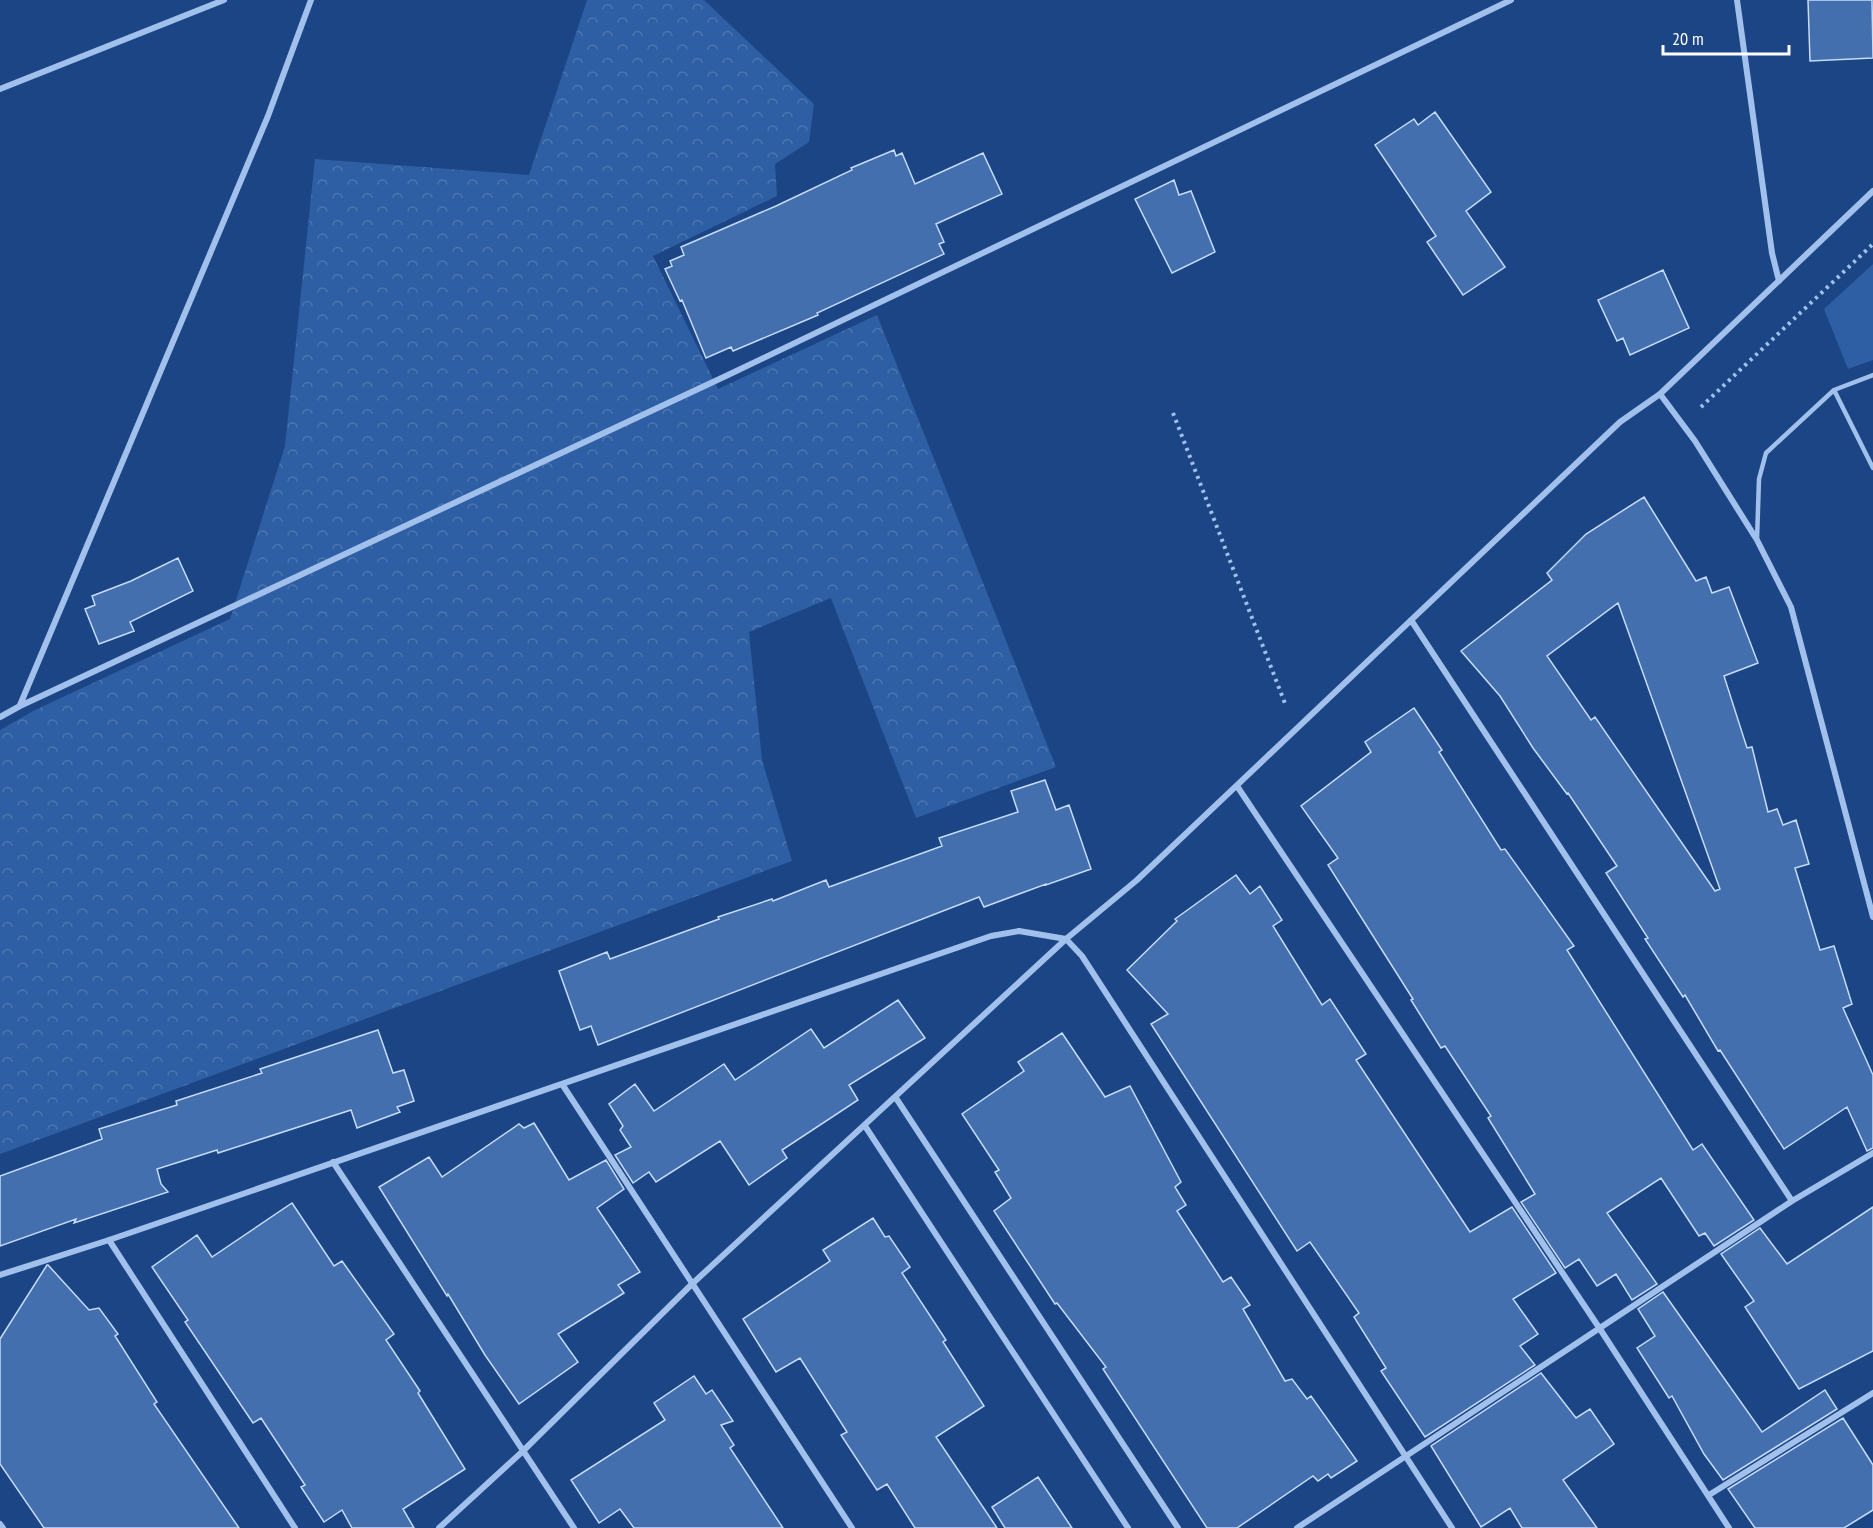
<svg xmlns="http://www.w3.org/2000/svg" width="1873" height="1528" font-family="'PT Sans Narrow',sans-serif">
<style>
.forest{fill:url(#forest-crowns)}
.park{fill:#2e5ea3}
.building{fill:#436fae;stroke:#c6dbf8;stroke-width:1.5;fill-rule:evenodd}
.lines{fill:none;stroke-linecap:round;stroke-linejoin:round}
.path{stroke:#a1c0eb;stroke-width:4;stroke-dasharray:3 4.5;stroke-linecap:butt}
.lane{stroke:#a1c0eb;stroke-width:4.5}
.street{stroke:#a1c0eb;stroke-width:6}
</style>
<defs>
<pattern id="forest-crowns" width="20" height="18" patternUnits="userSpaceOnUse" patternTransform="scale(1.5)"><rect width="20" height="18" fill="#2e5ea3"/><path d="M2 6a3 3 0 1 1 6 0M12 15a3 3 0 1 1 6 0" fill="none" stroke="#4d76b1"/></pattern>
</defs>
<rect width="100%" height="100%" fill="#1b4585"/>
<path class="forest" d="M587,0H704L814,104L809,142L775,164L777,196L653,256L718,389L877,315L1056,767L916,818L831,598L749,632L762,760L792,861L0,1154V730L35,710L230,619L285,446L315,159L529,175Z"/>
<path class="park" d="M1873,264V360L1848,369L1824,309Z"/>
<path class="building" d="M1808,0H1872L1873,58L1810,61Z
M1435,112L1491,192L1466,211L1505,267L1463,295L1427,242L1436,236L1375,145L1414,119L1418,125Z
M894,150L896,156L902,153L915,184L983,153L1002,194L936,224L944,242L939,244L944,254L817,313L818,315L733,351L731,347L706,358L682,300L680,301L665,269L672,266L670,261L684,255L681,247L776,206L852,170L851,168Z
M1174,180L1179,195L1191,191L1215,252L1172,273L1135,199Z
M1663,270L1689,328L1630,355L1623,338L1617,341L1598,300Z
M1644,497L1696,581L1706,577L1712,593L1729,587L1758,663L1724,676L1747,748L1752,747L1768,812L1777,809L1783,825L1796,820L1809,864L1795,868L1820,950L1834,946L1852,1004L1843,1008L1873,1075V1148L1867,1151L1847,1107L1784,1149L1720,1050L1718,1051L1685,995L1683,997L1645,939L1648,938L1606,873L1617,866L1568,793L1567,794L1533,748L1500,696L1461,651L1552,580L1547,573L1586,534ZM1618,603L1720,889L1715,891L1595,717L1591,720L1547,656Z
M178,558L193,591L130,622L134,631L99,644L85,609L95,605L92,596L131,581Z
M1414,708L1442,750L1439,752L1501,850L1505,849L1574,946L1567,950L1693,1150L1702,1144L1754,1220L1714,1246L1705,1233L1699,1236L1661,1178L1607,1213L1657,1284L1632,1300L1616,1274L1597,1286L1579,1259L1565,1268L1521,1202L1535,1194L1488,1118L1491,1116L1445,1046L1441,1048L1411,1000L1413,999L1328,865L1338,858L1301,806L1371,752L1365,742Z
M1045,780L1056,810L1069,805L1091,869L1046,885V884L984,907L979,897L598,1045L591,1026L580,1030L559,971L607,952L610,959L719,919L718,917L772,899L773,901L826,880L829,887L942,846L939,838L1018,812L1011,791Z
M1236,875L1250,894L1260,886L1282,920L1273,926L1322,1005L1330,999L1366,1054L1356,1060L1470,1232L1512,1207L1556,1273L1513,1299L1538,1334L1520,1346L1535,1365L1425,1437L1381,1371L1386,1368L1354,1317L1359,1313L1310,1242L1297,1251L1151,1024L1168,1014L1127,970L1177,921L1175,919Z
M898,1000L925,1038L849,1085L858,1100L782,1150L787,1158L749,1185L720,1141L656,1182L649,1172L633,1183L615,1155L631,1147L620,1130L623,1126L609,1104L635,1084L654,1111L724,1064L735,1080L811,1029L824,1048Z
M378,1030L393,1073L404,1070L414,1101L397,1107L400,1112L357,1128L351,1110L218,1153L217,1150L157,1169L161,1184L168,1192L74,1223L76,1219L0,1246V1176L102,1139L99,1129L177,1105L176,1101L262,1073L260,1069Z
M1062,1033L1105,1097L1130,1086L1181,1182L1175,1187L1186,1205L1177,1211L1223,1282L1231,1277L1250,1305L1243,1309L1285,1381L1292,1379L1307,1399L1311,1396L1357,1461L1331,1478L1328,1474L1318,1481L1313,1476L1237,1528H1207L1103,1369L1106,1367L1057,1303L1055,1304L994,1211L1011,1198L995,1172L999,1170L962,1114L1024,1071L1018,1062Z
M534,1123L569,1180L606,1160L624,1189L597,1208L640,1272L618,1285L624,1293L558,1334L578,1362L519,1404L485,1355L448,1294L447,1296L379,1187L429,1157L442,1177L519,1124L524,1128Z
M292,1203L334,1266L342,1261L394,1334L386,1340L420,1391L418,1393L465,1469L403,1509L414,1528H352L342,1510L324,1522L301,1487L305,1485L261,1418L253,1423L185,1322L188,1320L152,1267L197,1235L212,1257Z
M1873,1207V1351L1799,1389L1745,1307L1754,1301L1721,1254L1760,1228L1787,1264Z
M873,1218L885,1237L889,1236L910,1267L902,1273L946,1340L943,1342L984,1406L936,1437L997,1528H915L887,1484L877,1490L841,1435L847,1432L800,1358L776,1372L743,1319L830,1261L823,1250Z
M47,1265H48L89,1310L99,1308L118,1334L115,1336L157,1402L154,1404L239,1528H44L0,1464V1339Z
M1663,1292L1762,1432L1825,1390L1837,1409L1723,1480L1704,1454L1672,1396L1669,1398L1637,1348L1655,1336L1638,1309Z
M1541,1373L1576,1418L1590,1409L1614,1444L1563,1480L1597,1528H1522L1510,1508L1481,1527L1431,1446Z
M694,1376L706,1394L712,1390L733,1421L721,1425L734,1445L730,1448L783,1528H634L620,1509L599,1523L571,1480L665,1420L654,1403Z
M1843,1418L1873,1465V1510L1844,1528H1755L1728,1489Z
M1038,1477L1072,1528H1005L992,1507Z"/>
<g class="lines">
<path class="path" d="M1701,407L1873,244
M1173,413L1286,706"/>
<path class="lane" d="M1834,390L1873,468
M1757,540L1759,479L1766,453L1834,390L1873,375"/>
<path class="street" d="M1737,0L1772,253L1779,281
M0,89L224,0
M1660,394L1695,441L1757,540L1791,607L1873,917
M1411,620L1792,1201
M20,705L268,116L311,0
M0,717L20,706L728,375L1511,0
M1237,786L1600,1329L1729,1528
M562,1084L852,1528
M896,1098L1178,1528
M865,1126L1128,1528
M333,1162L574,1528
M109,1240L295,1528
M0,1275L109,1240L991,936L1019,931L1066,939L1082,956L1452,1528
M1709,1495L1873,1393
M0,1524L3,1528
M439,1528L523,1451L692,1284L1066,939L1137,880L1620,422L1660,394L1873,191
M1297,1528L1792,1201L1873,1153"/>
</g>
<path d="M1663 45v9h126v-9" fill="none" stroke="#ffffff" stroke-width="3"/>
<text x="1672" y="45" font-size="18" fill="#ffffff" stroke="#1b4585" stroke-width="4.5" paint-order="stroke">20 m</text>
</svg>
